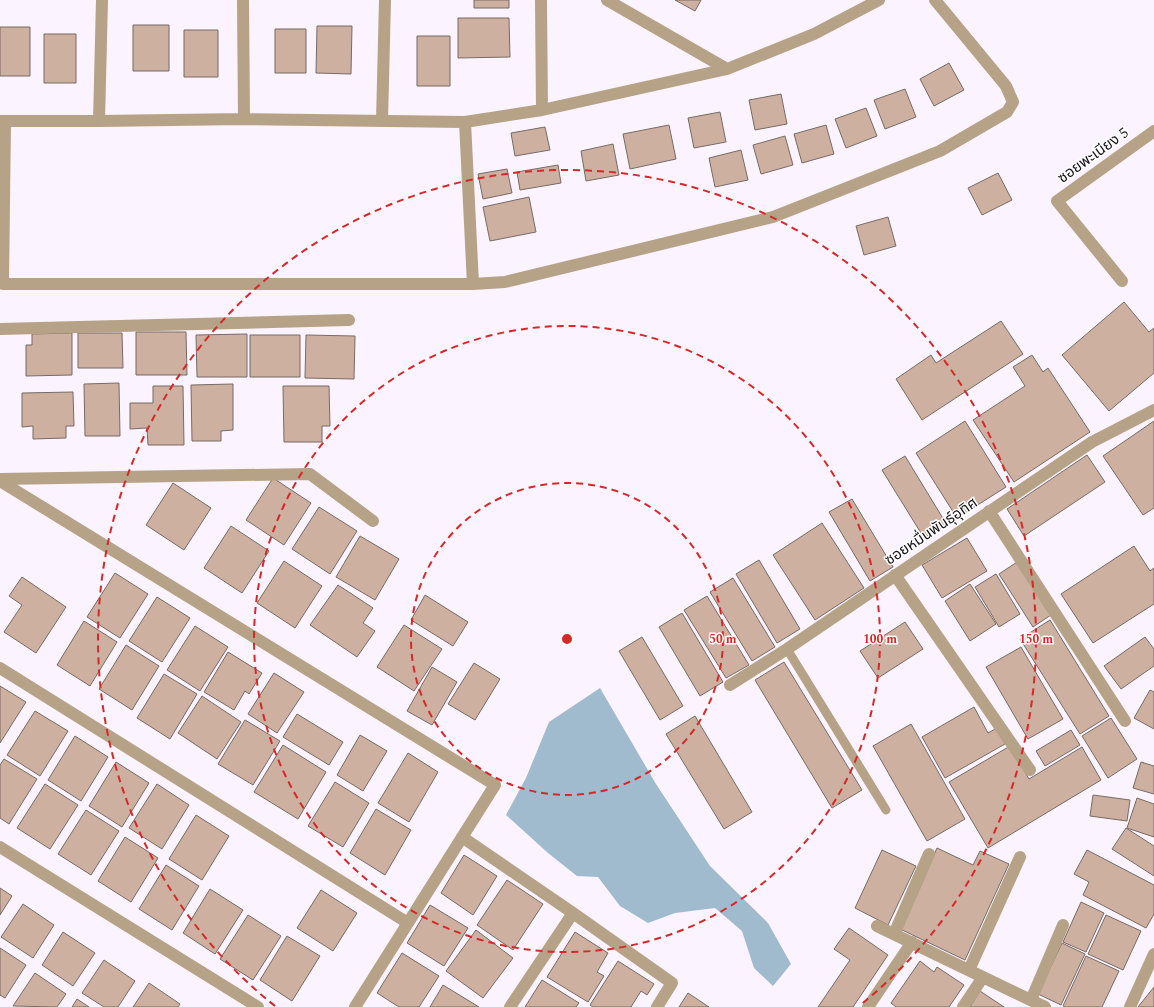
<svg xmlns="http://www.w3.org/2000/svg" width="1154" height="1007" font-family="Spectral,'Noto Sans Thai',serif">
<style>
.water{fill:#a0bace}
.building{fill:#ceb0a1;stroke:#776b65}
.lines{fill:none;stroke-linecap:round;stroke-linejoin:round}
.lane{stroke:#b6a286;stroke-width:9}
.street{stroke:#b6a286;stroke-width:12}
.ring{fill:none;stroke:#d62828;stroke-width:2;stroke-dasharray:7 5}
.labels{text-anchor:middle;stroke-width:3;stroke-linejoin:round;paint-order:stroke}
.street-label{font-size:15px;fill:#171418;stroke:#fff}
.centre{fill:#d62828;stroke:#fff;stroke-width:2}
.ring-label{font-size:12px;text-anchor:middle;font-weight:bold;fill:#d62828;stroke:#fff;stroke-width:3;stroke-linejoin:round;paint-order:stroke}
</style>
<rect width="100%" height="100%" fill="#fbf3ff"/>
<path class="water" d="M600,688L656,784L710,866L768,923L791,964L773,986L754,968L742,931L715,908L675,913L648,923L620,906L598,877L577,876L548,853L506,815L526,778L549,722Z"/>
<path class="building" d="M474,0H509V8H474Z
M675,0H701L695,11Z
M458,18H509L510,57L458,58Z
M133,25H169V71H133Z
M317,26H352L351,74L316,73Z
M0,27H30V76H0Z
M275,29H306V73H275Z
M184,30H218V77H184Z
M44,34H76V83H44Z
M417,36H450V86H417Z
M949,63L964,90L934,106L920,79Z
M905,89L916,117L885,129L874,100Z
M781,94L787,124L755,130L749,100Z
M866,108L877,136L846,148L835,119Z
M720,112L726,142L694,148L688,118Z
M669,125L676,159L630,169L623,134Z
M826,125L834,154L802,163L794,134Z
M545,127L550,150L515,156L511,133Z
M785,136L793,165L761,174L753,145Z
M613,144L619,175L586,181L581,151Z
M741,150L748,180L715,187L709,158Z
M558,165L561,183L520,190L517,172Z
M507,169L512,193L483,199L478,174Z
M998,173L1012,200L982,215L968,188Z
M529,197L536,232L490,241L483,207Z
M888,217L896,246L864,255L856,226Z
M1124,302L1149,332L1154,328V373L1109,411L1062,355Z
M1001,321L1023,354L922,420L896,379L931,355L936,363Z
M136,332H186L187,375H136Z
M72,333V375L26,376V345H32V334Z
M78,333H122L123,368H78Z
M247,334V377H197L196,335Z
M250,335H300V377H250Z
M306,335L355,336L354,379L305,378Z
M1032,355L1043,372L1048,368L1090,432L1014,482L973,420L1025,386L1013,367Z
M119,383L120,436H85L84,384Z
M233,384V430L221,431V441H192L191,385Z
M153,386H183L184,445H148L147,428L130,429V403H153Z
M283,386H329L330,426H322V442H284Z
M73,392L74,426H66V438L33,439V426L22,427V393Z
M965,421L1006,487L957,518L916,453Z
M1154,421V508L1143,515L1103,456Z
M1087,455L1105,482L1024,536L1007,509Z
M905,456L947,525L924,538L882,470Z
M273,478L311,503L284,545L246,520Z
M173,483L211,508L184,550L146,525Z
M852,499L893,567L870,581L829,512Z
M319,507L357,531L330,574L292,549Z
M822,523L864,588L815,620L773,555Z
M231,526L269,551L242,593L204,568Z
M360,536L399,559L375,600L336,577Z
M967,538L987,571L942,598L922,565Z
M1134,546L1150,571L1154,568V604L1093,643L1061,594Z
M759,560L800,629L777,643L736,574Z
M284,561L322,586L295,628L257,603Z
M1017,562L1051,615L1033,627L999,574Z
M115,573L148,594L120,638L87,617Z
M996,574L1020,614L999,627L975,587Z
M22,577L66,607L36,653L4,632L22,605L9,596Z
M733,578L775,647L752,661L710,592Z
M970,584L996,624L970,641L945,601Z
M338,585L373,608L363,623L375,631L357,657L310,625Z
M425,595L468,622L453,646L411,620Z
M707,596L749,665L726,678L684,610Z
M157,597L190,618L162,662L129,641Z
M682,613L723,682L700,696L659,627Z
M1050,620L1109,716L1080,734L1020,639Z
M84,621L117,642L90,686L57,665Z
M905,622L923,649L878,678L860,651Z
M404,625L442,649L414,691L377,667Z
M195,626L228,647L200,691L167,670Z
M642,637L683,706L660,720L619,651Z
M1145,637L1154,649V666L1121,689L1104,666Z
M126,645L159,666L132,710L99,689Z
M1021,647L1063,719L1028,739L986,667Z
M228,652L262,673L249,694L245,691L234,710L204,692Z
M784,662L862,790L832,808L755,680Z
M474,663L500,679L475,720L448,704Z
M432,667L457,682L432,725L407,711Z
M274,673L304,692L277,733L248,714Z
M164,674L197,694L170,739L137,718Z
M0,686L26,702L0,743Z
M1150,690L1154,692V729L1134,718Z
M202,696L241,722L217,759L178,733Z
M974,707L988,733L997,728L1005,744L945,778L922,737Z
M35,711L68,731L40,776L7,755Z
M297,714L343,742L329,765L283,737Z
M695,716L752,812L724,829L666,734Z
M1111,718L1137,759L1108,778L1082,736Z
M245,720L280,741L253,785L218,764Z
M911,724L965,819L927,841L873,746Z
M1071,730L1080,745L1045,766L1036,751Z
M360,735L387,751L363,791L337,775Z
M75,736L108,757L81,801L48,780Z
M283,745L326,772L298,819L254,792Z
M1010,746L1029,779L1082,747L1101,780L988,848L949,782Z
M408,753L438,772L409,822L378,803Z
M4,759L37,779L9,824L0,818V765Z
M116,762L149,783L122,827L89,806Z
M1141,762L1154,766V794L1133,788Z
M335,782L369,803L343,847L308,826Z
M45,784L78,805L50,849L17,828Z
M157,784L189,805L162,849L129,828Z
M1093,795L1130,800L1127,821L1090,816Z
M1137,798L1154,804V837L1127,828Z
M376,809L411,830L385,875L350,853Z
M86,810L119,831L91,875L58,854Z
M196,815L229,836L202,880L169,859Z
M1126,828L1154,846V876L1112,849Z
M125,837L158,858L131,902L98,881Z
M937,848L973,865L980,851L1009,864L965,960L900,929Z
M882,850L916,866L888,925L855,908Z
M1087,850L1154,885V914L1146,928L1083,895L1089,882L1074,874Z
M464,855L497,876L473,915L441,893Z
M166,865L199,886L172,930L139,909Z
M507,880L543,904L513,950L477,925Z
M0,888L12,896L0,915Z
M210,889L243,910L215,954L183,933Z
M321,890L357,913L333,951L297,928Z
M1081,902L1104,913L1086,952L1063,942Z
M23,904L54,925L33,958L1,937Z
M430,905L468,928L444,966L407,943Z
M248,915L281,936L253,980L220,959Z
M1106,915L1141,931L1123,970L1088,954Z
M849,928L888,955L853,1007H818L850,960L834,949Z
M476,930L513,958L483,998L446,971Z
M63,932L95,953L73,986L42,965Z
M575,932L608,953L597,972L604,976L588,1002L547,977Z
M287,936L320,956L292,1001L260,980Z
M1062,943L1085,954L1061,1005L1038,994Z
M0,948L26,965L5,998L0,995Z
M402,953L439,976L419,1007H399L377,993Z
M1086,956L1119,971L1102,1007H1065L1063,1006Z
M104,960L135,981L118,1007H104L82,993Z
M618,961L654,984L647,995L641,991L631,1007H593L590,1005Z
M920,961L934,972L937,967L964,985L949,1007H896L891,1003Z
M35,973L66,994L57,1007L13,1006Z
M542,980L579,1003L576,1007H525Z
M149,983L180,1004L178,1007H133Z
M443,985L479,1007H430Z
M1154,987V1007H1138Z
M980,991L1004,1007H970Z
M688,993L709,1007H679Z
M77,999L89,1007H72Z"/>
<g class="lines">
<path class="lane" d="M787,649L886,810"/>
<path class="street" d="M243,0L244,119
M541,0L542,110
M607,0L727,69
M0,121H99L244,119L465,122L542,110L727,69L814,34L879,0
M5,121L3,284H473L505,282L773,217L940,151L1007,112L1013,102L1006,86L935,0
M99,121L102,0
M382,121L385,0
M465,122L473,284
M1122,281L1057,201L1154,131
M0,329L349,320
M0,479L310,474L373,521
M0,481L495,785L355,1007
M989,511L1125,721
M895,575L1030,770
M0,668L408,923
M730,685L787,649L1092,442L1154,410
M462,837L573,913L672,983L657,1007
M0,847L258,1007
M877,926L1045,1007
M894,934L929,854
M969,970L1020,857
M1031,1000L1063,925
M510,1007L573,913
M868,1007L912,942
M963,1007L983,977
M1130,1007L1154,954"/>
</g>
<g class="ring">
<circle cx="567" cy="639" r="156"/>
<circle cx="567" cy="639" r="313"/>
<path d="M275 1006A469 469 0 1 1 859 1006"/>
</g>
<g class="labels">
<g class="street-label">
<text transform="translate(1093 155) rotate(-36)" y="5">ซอยพะเนียง 5</text>
<text transform="translate(931 531) rotate(-34)" y="5">ซอยหมื่นพันธุ์อุทิศ</text>
</g>
</g>
<circle cx="567" cy="639" r="6" class="centre"/>
<g class="ring-label">
<text x="723" y="643">50 m</text>
<text x="880" y="643">100 m</text>
<text x="1036" y="643">150 m</text>
</g>
</svg>
